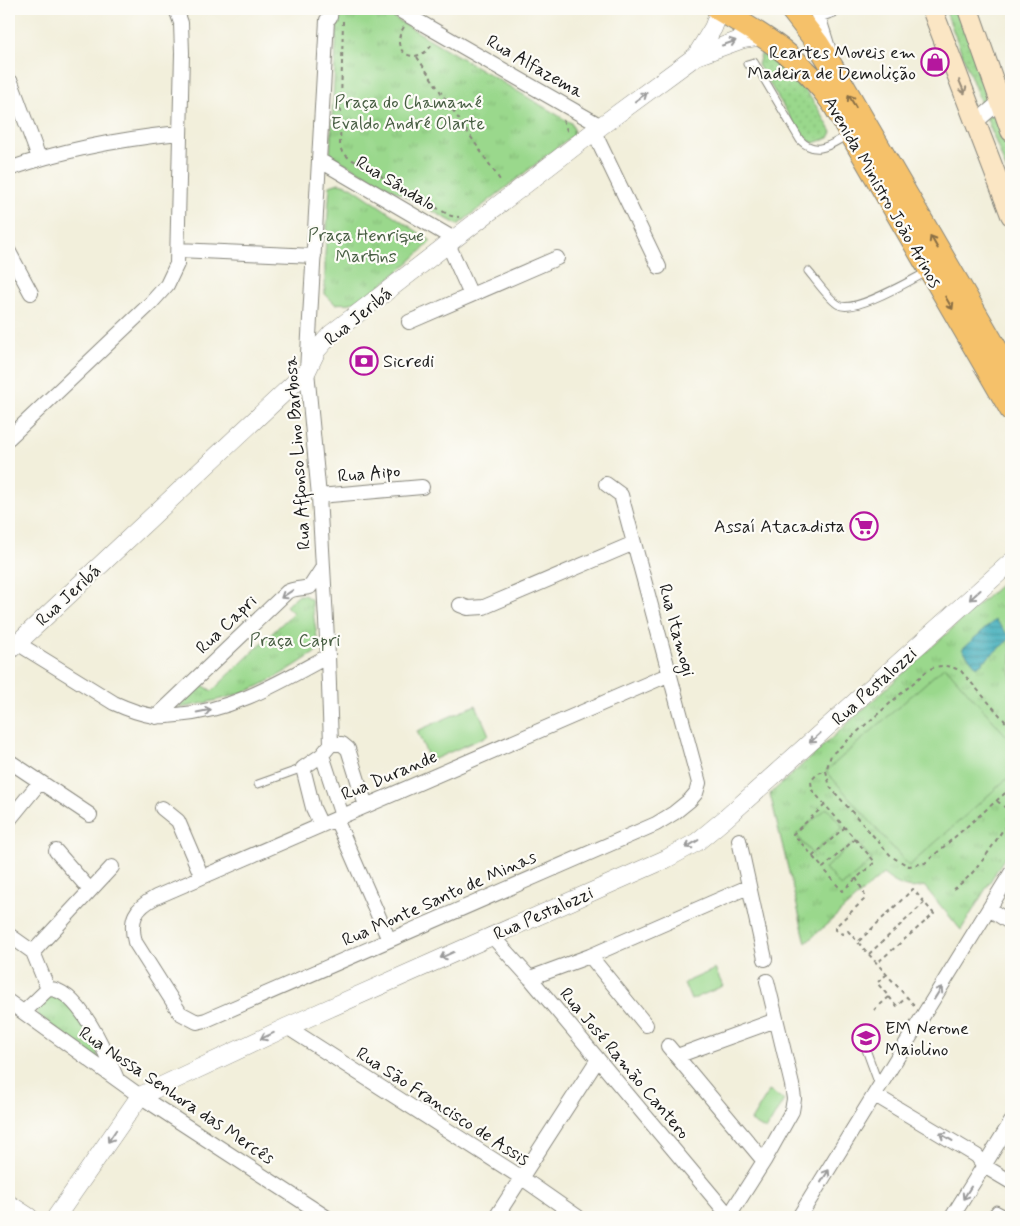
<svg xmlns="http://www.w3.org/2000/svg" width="1020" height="1226" font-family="Mynerve,sans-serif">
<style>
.grass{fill:url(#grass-dots);stroke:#5b7a54}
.park{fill:url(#park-tufts);stroke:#5b7a54}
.pitch{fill:#9ad88c;stroke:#5b7a54}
.water{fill:url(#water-rules);stroke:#2b636a}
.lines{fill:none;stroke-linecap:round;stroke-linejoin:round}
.service-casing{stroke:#87867c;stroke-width:9}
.minor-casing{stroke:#87867c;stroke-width:16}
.tertiary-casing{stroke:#87867c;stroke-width:19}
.secondary-casing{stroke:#87867c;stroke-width:22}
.primary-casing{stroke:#87867c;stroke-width:24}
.path{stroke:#87867c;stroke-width:2;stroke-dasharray:4 4;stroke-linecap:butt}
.service{stroke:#fff;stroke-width:7}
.minor{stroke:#fff;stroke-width:14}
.tertiary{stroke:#fff;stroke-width:18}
.secondary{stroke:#fbe6c4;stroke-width:20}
.primary{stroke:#f5c16b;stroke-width:22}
.oneway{stroke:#999}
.oneway2{stroke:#978b78}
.oneway3{stroke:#886e44}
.labels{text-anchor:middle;stroke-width:4.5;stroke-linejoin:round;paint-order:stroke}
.poi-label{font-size:18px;fill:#1c1c1c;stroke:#fdfcf7;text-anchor:end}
.street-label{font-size:18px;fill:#1c1c1c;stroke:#fdfcf7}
.park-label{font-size:18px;fill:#485e43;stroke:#fdfcf7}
</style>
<defs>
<pattern id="grass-dots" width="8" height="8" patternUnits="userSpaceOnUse" patternTransform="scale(1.25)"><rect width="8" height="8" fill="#9ad88c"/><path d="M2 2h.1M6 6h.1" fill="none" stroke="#84b978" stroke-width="1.8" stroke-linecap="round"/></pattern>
<pattern id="park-tufts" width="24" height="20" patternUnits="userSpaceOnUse" patternTransform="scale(1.25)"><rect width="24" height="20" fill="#9ad88c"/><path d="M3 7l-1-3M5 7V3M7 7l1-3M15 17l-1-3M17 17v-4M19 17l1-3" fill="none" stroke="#84b978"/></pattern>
<pattern id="water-rules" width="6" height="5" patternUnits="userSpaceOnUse" patternTransform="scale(1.25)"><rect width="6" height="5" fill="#3aaab8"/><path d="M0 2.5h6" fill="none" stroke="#308a95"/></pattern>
</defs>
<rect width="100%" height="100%" fill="#fdfcf7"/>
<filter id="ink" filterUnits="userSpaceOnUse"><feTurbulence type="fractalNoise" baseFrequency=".02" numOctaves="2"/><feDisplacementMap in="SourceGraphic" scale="10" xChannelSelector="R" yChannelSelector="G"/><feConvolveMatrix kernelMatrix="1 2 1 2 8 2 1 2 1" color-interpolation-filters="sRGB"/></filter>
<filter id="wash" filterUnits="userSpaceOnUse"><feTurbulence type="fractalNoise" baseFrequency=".0096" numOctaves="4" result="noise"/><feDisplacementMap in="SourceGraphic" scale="20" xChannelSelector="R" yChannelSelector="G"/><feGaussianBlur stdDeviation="1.12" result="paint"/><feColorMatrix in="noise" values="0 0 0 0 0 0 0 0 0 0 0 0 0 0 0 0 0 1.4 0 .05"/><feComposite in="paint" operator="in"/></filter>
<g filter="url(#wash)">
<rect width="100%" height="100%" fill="#f2efdb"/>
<path class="grass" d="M945,9H961L1011,141V182Z
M761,54C798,75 811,96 832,132L829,138L814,143L803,138L758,65Z"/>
<path class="park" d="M338,9H379L571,123L574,129L573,135L458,225L330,155Z
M339,183L350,186L431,241C415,259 372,295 351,303C346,304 340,303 335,304L325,294V255L330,186Z
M1011,575V847L961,930L924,886C907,891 896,884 883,874L806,943L770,794Z
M298,595H304L311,599L319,650C299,663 280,676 259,686C233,698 204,703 177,709L201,684L212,691L293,613L286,606Z
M56,996C80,1009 93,1037 100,1062L38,1015L36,1007L47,997Z"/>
<path class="pitch" d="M945,666L1011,741V775L909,866L826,771Z
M476,705L489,735L430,761L417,731Z
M827,808L843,827L812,854L796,835Z
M856,841L872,860L841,887L825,868Z
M715,969L723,986L691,1000L684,983Z
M769,1091L784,1100L766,1130L751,1121Z"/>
<path class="water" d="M995,620L1011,638L977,667L962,649Z"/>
</g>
<g filter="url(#ink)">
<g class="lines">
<g class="service-casing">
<path id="service" d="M747,64L754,62L800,140C817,157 831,144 848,135
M808,271C815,279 830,301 839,305C854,314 911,280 927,272
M258,784L303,768
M864,1044L879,1085
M989,1217L996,1209L1011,1217"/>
</g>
<g class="minor-casing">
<path id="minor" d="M397,9L601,126
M816,9L829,51
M818,15L835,9
M11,82L39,158
M976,122L1011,92
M594,132L659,267
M319,160L454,239
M9,169C65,149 120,139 179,133
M448,244L471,295
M178,250L314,256
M9,252L31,293
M409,322L557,258
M9,438L150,304L167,285L177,264L182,53L181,23L176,9
M606,484L621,495L699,783L696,793L690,800L674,813L656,824L206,1020L197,1022L180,1013L135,942C129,919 135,908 156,897L670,674
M319,496L422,487
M460,605L468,608L484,607L634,543
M17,643L114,703C127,709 140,714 154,716C161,717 169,716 177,715C233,711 280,682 328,656
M156,717L287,592C294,588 302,589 310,587L323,567
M331,744H342L348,749L366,806
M322,755L342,816
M12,763L90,815
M162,808L178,821L202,877
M336,819L389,940
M9,820L40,782
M321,825L313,808L303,768L322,755L331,744L328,656L319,496L307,371L327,20L330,17L331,9
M739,840L765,959
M56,851L90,890
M989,909L1011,923
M9,935L33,952L48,989
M491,935L530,978L730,1217
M33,952L112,867
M590,956L646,1025
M530,978L590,956L748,887
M9,1002L140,1096L326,1217
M24,1012L48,989C78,987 107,1055 117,1079
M287,1027L522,1178L578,1217
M668,1046L764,1161
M677,1056L776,1020
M875,1095L977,1156L984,1166L1011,1182
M729,1216L764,1161L792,1111L794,1099L792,1085L767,981
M496,1217L598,1059
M799,1217L1011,873
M952,1217L1011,1122"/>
</g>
<g class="tertiary-casing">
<path id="tertiary" d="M696,56L713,28L720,10
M9,651L307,371L317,350L331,334L601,126L696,56L743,39L764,36
M9,1204L29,1217
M56,1217L140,1096L287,1027L666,859L697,842L726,818L1011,562"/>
</g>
<g class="secondary-casing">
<path id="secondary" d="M932,9L1011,215
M968,9L1011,131"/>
</g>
<g class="primary-casing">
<path id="primary" d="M718,9C766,37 802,58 834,105L1011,410
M791,9L818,44L836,73L1011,374"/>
</g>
<path class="path" d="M373,9L386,16
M343,21L340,146L342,152L349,158L451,216L459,217
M404,27C387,52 417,69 433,43
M417,57L502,183
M563,120L568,133
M1011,728L961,671C950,665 939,664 928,670L831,755L826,771L830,787L892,857L909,866L925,863L1011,788
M997,801L1011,812
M825,805L812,790L811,781L818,773L825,771
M845,827L813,856L793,834L825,805L855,839
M855,839L875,862L842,891L823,868Z
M813,857L823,868
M856,878L864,893L865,899L836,926V930L842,934L848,931L914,1005
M953,889C978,874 995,841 1011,817
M859,941L913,889L934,914L877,963
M869,954L924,903
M887,974L877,983L897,1006L907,997
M874,1010L889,997"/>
<use href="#service" class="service"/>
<use href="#minor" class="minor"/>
<use href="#tertiary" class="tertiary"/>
<use href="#secondary" class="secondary"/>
<use href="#primary" class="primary"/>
</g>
<defs><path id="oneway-shaft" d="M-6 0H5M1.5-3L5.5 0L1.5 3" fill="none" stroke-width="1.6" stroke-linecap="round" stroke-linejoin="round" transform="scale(1.25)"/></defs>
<g class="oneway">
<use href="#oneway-shaft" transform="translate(729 43) rotate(-19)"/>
<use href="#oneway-shaft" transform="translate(641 97) rotate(-36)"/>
<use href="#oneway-shaft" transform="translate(287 594) rotate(146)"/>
<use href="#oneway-shaft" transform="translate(975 595) rotate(138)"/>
<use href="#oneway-shaft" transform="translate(204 711) rotate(-11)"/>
<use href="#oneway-shaft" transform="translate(815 738) rotate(138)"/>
<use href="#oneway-shaft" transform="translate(692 844) rotate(149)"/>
<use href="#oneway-shaft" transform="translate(447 955) rotate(156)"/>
<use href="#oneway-shaft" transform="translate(938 993) rotate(-58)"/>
<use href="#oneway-shaft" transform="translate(267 1036) rotate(155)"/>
<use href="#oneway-shaft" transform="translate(112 1136) rotate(124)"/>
<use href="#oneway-shaft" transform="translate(946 1137) rotate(-149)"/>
<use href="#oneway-shaft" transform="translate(825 1176) rotate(-58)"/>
<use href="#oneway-shaft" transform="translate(967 1193) rotate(122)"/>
</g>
<use class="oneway2" href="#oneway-shaft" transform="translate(962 87) rotate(67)"/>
<g class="oneway3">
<use href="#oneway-shaft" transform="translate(852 101) rotate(-120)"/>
<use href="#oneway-shaft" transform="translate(934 242) rotate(-120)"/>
<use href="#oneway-shaft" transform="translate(949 303) rotate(60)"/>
</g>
</g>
<defs>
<g id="shop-ring" transform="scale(1.4375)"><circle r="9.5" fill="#fdfcf7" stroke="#b5179e" stroke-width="1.5"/><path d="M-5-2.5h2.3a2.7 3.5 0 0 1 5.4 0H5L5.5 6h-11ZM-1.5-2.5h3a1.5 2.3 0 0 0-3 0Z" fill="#b5179e"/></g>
<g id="bank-ring" transform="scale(1.4375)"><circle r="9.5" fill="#fdfcf7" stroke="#b5179e" stroke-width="1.5"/><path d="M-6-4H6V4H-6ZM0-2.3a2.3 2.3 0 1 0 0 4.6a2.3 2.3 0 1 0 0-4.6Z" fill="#b5179e"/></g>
<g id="supermarket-ring" transform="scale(1.4375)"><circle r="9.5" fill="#fdfcf7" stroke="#b5179e" stroke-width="1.5"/><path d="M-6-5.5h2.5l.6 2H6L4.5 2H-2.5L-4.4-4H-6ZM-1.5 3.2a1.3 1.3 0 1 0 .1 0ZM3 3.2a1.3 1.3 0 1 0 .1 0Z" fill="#b5179e"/></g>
<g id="school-ring" transform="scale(1.4375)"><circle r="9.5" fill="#fdfcf7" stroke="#b5179e" stroke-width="1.5"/><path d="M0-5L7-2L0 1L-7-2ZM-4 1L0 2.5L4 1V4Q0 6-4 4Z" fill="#b5179e"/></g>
</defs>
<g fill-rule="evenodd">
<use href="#shop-ring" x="935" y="62"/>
<use href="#bank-ring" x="364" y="361"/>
<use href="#supermarket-ring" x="864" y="526"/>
<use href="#school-ring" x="866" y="1038"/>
</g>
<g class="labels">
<g class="poi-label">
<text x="916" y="58">Reartes Moveis em<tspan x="916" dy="21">Madeira de Demolição</tspan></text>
<text x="383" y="367" text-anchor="start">Sicredi</text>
<text x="845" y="532">Assaí Atacadista</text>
<text x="885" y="1034" text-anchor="start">EM Nerone<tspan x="885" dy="21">Maiolino</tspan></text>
</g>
<g class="street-label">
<text transform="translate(535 66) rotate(30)" y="6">Rua Alfazema</text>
<text transform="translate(396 183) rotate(31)" y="6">Rua Sândalo</text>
<text transform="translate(883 192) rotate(60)" y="6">Avenida Ministro João Arinos</text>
<text transform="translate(358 316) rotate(-39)" y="6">Rua Jeribá</text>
<text transform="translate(297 453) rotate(-94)" y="6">Rua Affonso Lino Barbosa</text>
<text transform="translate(369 473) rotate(-5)" y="6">Rua Aipo</text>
<text transform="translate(68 595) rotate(-43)" y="6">Rua Jeribá</text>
<text transform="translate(226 624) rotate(-44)" y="6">Rua Capri</text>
<text transform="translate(677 630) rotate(75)" y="6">Rua Itamogi</text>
<text transform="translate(874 686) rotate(-42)" y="6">Rua Pestalozzi</text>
<text transform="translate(389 775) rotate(-23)" y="6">Rua Durande</text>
<text transform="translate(439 898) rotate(-24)" y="6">Rua Monte Santo de Minas</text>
<text transform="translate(543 913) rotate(-24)" y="6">Rua Pestalozzi</text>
<text transform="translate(625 1063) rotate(50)" y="6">Rua José Ramão Cantero</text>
<text transform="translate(177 1095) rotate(34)" y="6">Rua Nossa Senhora das Mercês</text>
<text transform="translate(443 1106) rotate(33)" y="6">Rua São Francisco de Assis</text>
</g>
<g class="park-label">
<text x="408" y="108">Praça do Chamamé<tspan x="408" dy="21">Evaldo André Olarte</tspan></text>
<text x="366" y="241">Praça Henrique<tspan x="366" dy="21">Martins</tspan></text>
<text x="295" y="646">Praça Capri</text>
</g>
</g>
<rect width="1020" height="1226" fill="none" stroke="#fdfcf7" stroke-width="30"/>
</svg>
